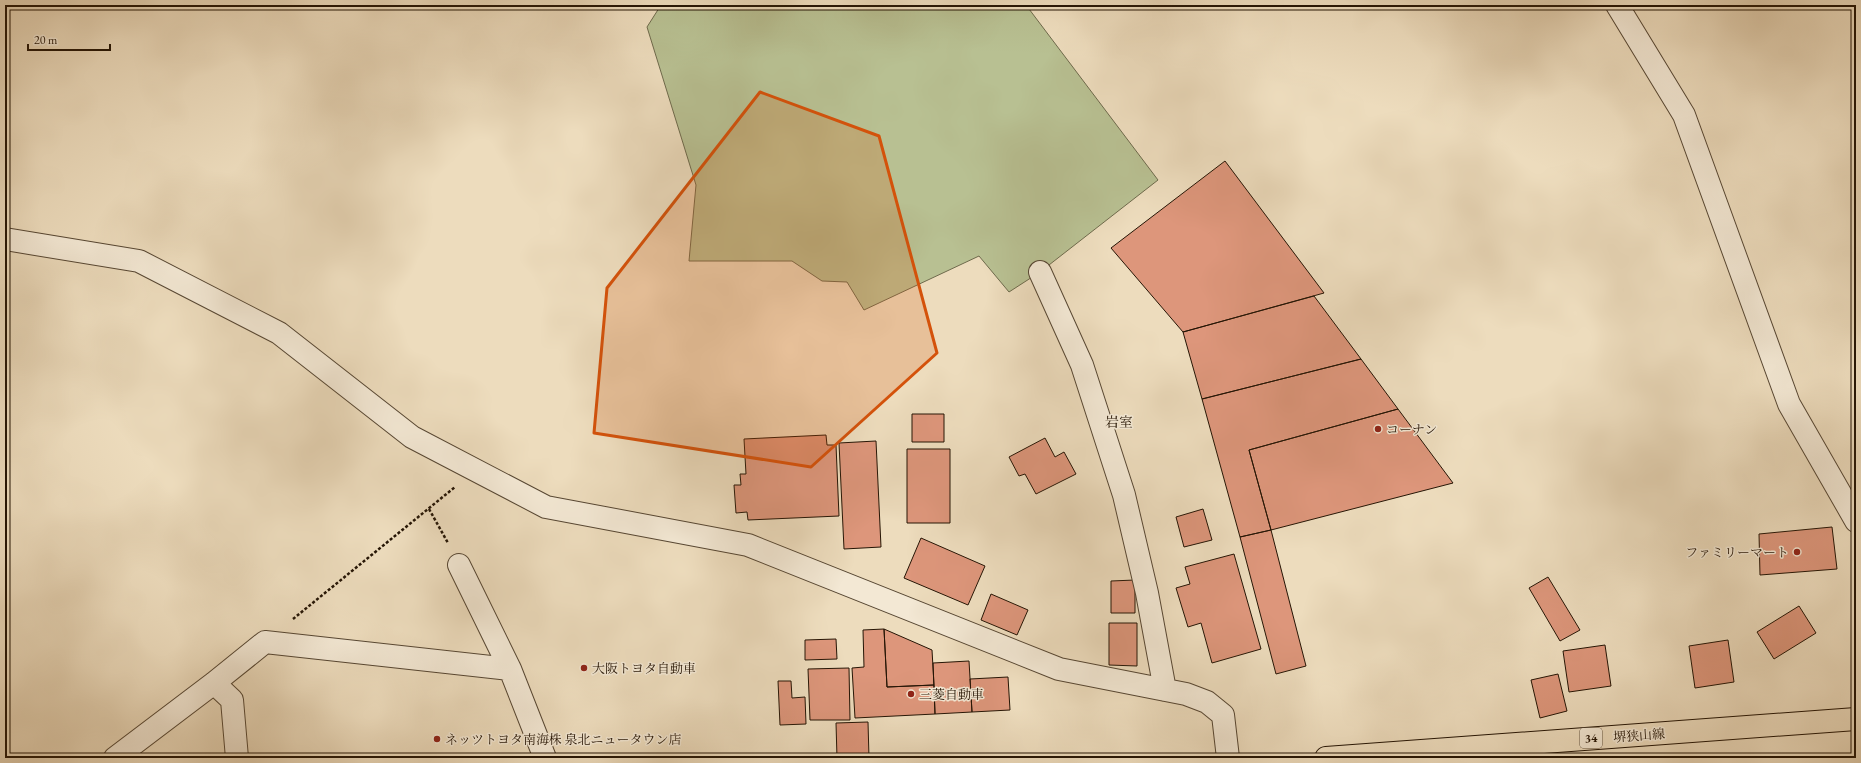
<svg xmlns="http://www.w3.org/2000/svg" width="1861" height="763" font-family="'EB Garamond','Noto Serif JP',serif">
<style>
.green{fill:#b8c092;stroke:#6e6a4c}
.building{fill:#dd967b;stroke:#251505}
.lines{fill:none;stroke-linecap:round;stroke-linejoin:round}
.minor-casing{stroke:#574733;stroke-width:24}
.major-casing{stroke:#251505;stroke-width:24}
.path{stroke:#251505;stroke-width:2.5;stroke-dasharray:3 2;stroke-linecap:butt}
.minor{stroke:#f3e8d4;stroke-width:22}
.major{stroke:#eddcbd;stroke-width:22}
.marked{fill:#d4520b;fill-opacity:0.2;stroke:#d4520b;stroke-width:3;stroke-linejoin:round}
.poi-dot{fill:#8f2418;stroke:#f3e8d4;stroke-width:1.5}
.labels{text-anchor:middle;stroke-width:3;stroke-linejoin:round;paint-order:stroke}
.shield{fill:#f3e8d4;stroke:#635443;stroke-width:1}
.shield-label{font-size:12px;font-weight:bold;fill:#251505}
.poi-label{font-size:13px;fill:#251505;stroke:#f3e8d4;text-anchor:start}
.street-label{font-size:13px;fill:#251505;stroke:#f3e8d4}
.neighbourhood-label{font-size:14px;fill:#251505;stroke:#f3e8d4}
</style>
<rect width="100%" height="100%" fill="#eddcbd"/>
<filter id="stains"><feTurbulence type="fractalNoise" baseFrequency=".005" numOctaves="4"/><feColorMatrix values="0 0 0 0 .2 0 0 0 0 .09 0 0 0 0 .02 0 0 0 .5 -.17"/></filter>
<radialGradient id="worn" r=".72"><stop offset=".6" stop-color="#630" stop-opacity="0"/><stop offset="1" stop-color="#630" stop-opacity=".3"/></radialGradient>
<path class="green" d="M661,5H1026L1158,180L1040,272L1009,292L979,256L864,310L847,282L822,281L792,261H689L696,185L647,27Z"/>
<path class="building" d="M1225,161L1324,293L1183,332L1111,248Z
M1314,296L1361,359L1202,399L1183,332Z
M1361,359L1398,409L1249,450L1271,530L1240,537L1202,399Z
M1398,409L1453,483L1271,530L1249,450Z
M912,414H944V442H912Z
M826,435L827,445H836L839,516L748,520L747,512L736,513L734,485H741L740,474H746L744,439Z
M1045,438L1055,457L1064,452L1076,474L1036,494L1025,474L1019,476L1009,457Z
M876,441L881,547L844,549L839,443Z
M907,449H950V523H907Z
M1203,509L1212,540L1184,547L1176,517Z
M1832,527L1837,569L1760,575L1759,534Z
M1271,530L1306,666L1276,674L1240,537Z
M921,538L985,566L968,605L904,578Z
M1234,554L1261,649L1212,663L1201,623L1188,627L1176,588L1190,584L1185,567Z
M1548,577L1580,630L1560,641L1529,588Z
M1135,580V613H1111V581Z
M991,594L1028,610L1017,635L981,620Z
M1799,606L1816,633L1774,659L1757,632Z
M1109,623H1137V666L1109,665Z
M884,629L932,650L934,685L887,687Z
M884,629L887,687L934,685L935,714L855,718L852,668L864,667L863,630Z
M836,639L837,659L805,660V640Z
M1728,640L1734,682L1695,688L1689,646Z
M1605,645L1611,686L1569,692L1563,651Z
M969,661L972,712L935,714L933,663Z
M849,668L850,720H810L808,669Z
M1558,674L1567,711L1540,718L1531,680Z
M1008,677L1010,710L972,712L970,679Z
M778,681H791L792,698L805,697L806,724L780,725Z
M868,722L869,758H837L836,723Z"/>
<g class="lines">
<g class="minor-casing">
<path id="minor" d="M1617,5L1684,115L1789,404L1856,521
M5,239L139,261L279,333L412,437L546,507L748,545L1059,669L1186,694L1207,702L1223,715L1228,758
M1040,272L1082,365L1124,495L1147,593L1165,690
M459,565L510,669
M214,683L232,700L237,758
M115,758L214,683L265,642L510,669L545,758"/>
</g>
<g class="major-casing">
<path id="major" d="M1326,758L1856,719"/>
</g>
<path class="path" d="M429,509L448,543
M293,619L455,487"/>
<use href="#minor" class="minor"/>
<use href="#major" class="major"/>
</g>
<path class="marked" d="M760,92L879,136L937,353L811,467L594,433L607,288Z"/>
<g class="poi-dot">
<circle cx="1378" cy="429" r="4"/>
<circle cx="1797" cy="552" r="4"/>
<circle cx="584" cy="668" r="4"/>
<circle cx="911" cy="694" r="4"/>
<circle cx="437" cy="739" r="4"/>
</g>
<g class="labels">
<rect class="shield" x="1580" y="728" width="22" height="20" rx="3"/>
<g class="shield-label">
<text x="1591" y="742">34</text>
</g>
<g class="poi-label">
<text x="1386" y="434">コーナン</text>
<text x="1789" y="557" text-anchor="end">ファミリーマート</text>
<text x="592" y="673">大阪トヨタ自動車</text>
<text x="919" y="699">三菱自動車</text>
<text x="445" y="744">ネッツトヨタ南海株 泉北ニュータウン店</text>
</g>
<g class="street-label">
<text transform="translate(1639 735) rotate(-4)" y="5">堺狭山線</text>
</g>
<g class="neighbourhood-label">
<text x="1119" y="427">岩室</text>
</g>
</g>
<rect width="1861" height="763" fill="none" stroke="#eddcbd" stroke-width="20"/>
<rect x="6" y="6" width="1849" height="751" fill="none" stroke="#251505" stroke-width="2"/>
<rect x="10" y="10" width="1841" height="743" fill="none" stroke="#251505"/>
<path d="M28 44v6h82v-6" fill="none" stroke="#251505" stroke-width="2"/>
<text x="34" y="44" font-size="12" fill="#251505" stroke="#f3e8d4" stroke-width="3" paint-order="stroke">20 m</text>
<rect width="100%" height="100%" filter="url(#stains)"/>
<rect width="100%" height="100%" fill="url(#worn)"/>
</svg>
